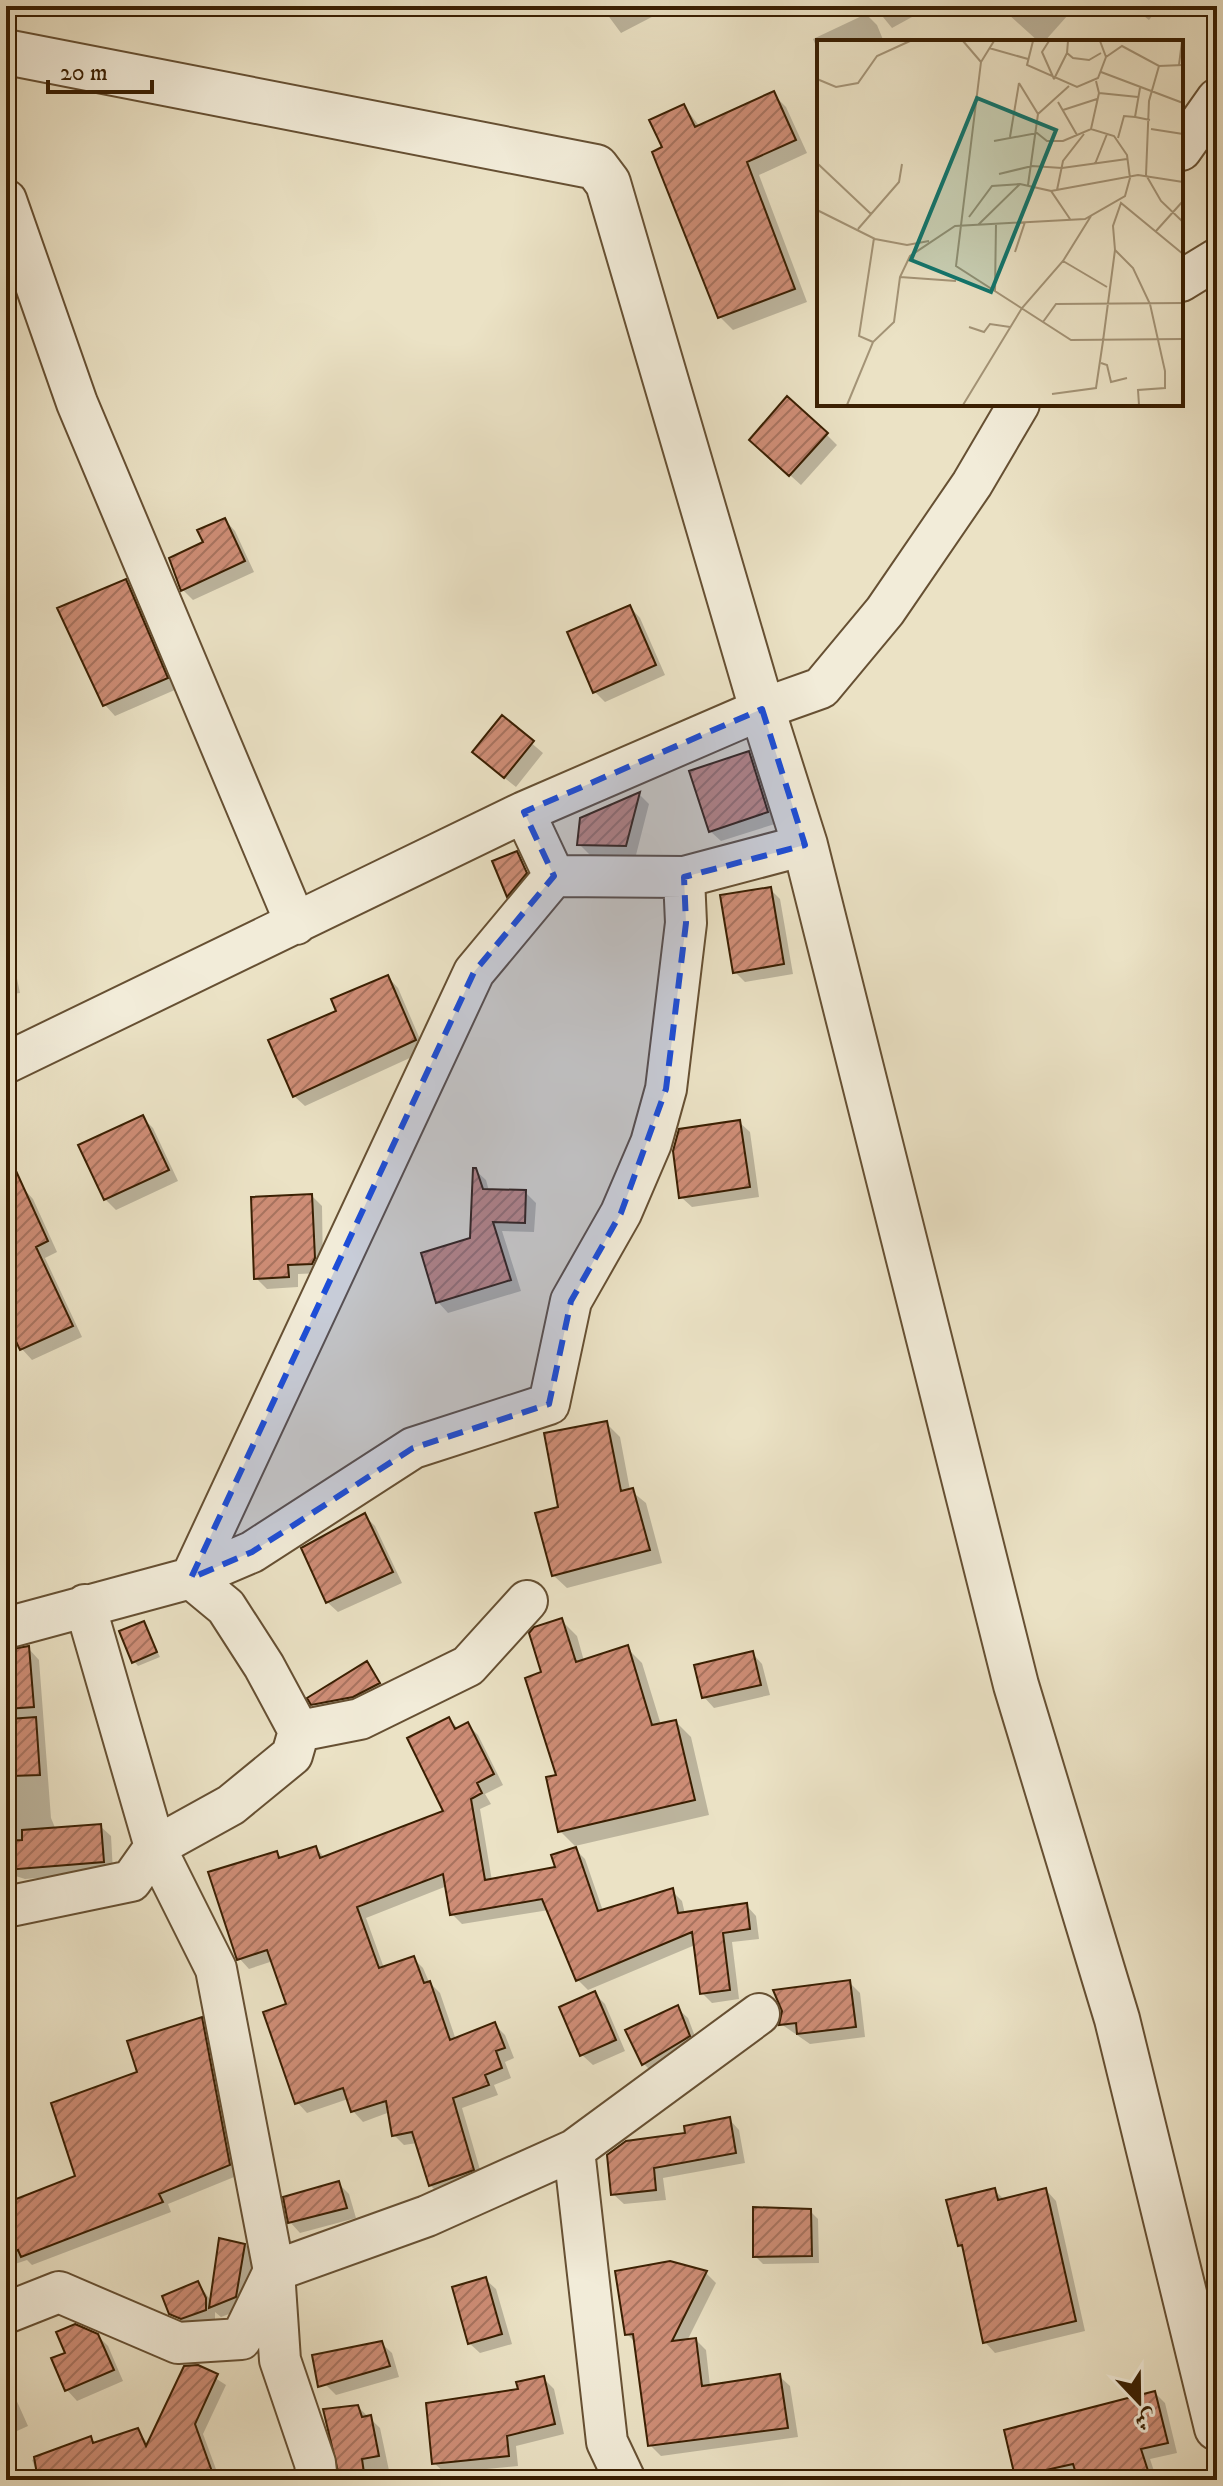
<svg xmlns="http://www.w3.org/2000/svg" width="1223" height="2486" font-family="'IM FELL DW Pica',Amiri,serif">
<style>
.shadow{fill:#0003}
.building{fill:url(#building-hatch);stroke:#3a1f02;stroke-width:2}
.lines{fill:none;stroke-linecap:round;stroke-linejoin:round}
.minor-casing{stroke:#665033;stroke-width:44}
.tertiary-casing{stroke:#665033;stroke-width:48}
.minor{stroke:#f2ecd9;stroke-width:40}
.tertiary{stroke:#f2ecd9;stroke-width:44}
.marked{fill:#1d4ed8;fill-opacity:0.2;stroke:#1d4ed8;stroke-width:6;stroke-dasharray:16 10;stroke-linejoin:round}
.inset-road{fill:none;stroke:#a49477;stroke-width:2}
.view{fill:#0f766e;fill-opacity:0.15;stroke:#0f766e;stroke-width:4}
.inset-edge{fill:none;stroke:#3a1f02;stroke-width:4}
</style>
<defs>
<pattern id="building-hatch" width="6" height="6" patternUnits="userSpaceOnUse" patternTransform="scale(2)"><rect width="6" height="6" fill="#ce8d76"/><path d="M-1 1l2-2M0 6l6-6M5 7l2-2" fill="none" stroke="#a8735f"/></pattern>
</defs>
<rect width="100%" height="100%" fill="#ebe2c5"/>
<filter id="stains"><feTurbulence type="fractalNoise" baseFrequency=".0025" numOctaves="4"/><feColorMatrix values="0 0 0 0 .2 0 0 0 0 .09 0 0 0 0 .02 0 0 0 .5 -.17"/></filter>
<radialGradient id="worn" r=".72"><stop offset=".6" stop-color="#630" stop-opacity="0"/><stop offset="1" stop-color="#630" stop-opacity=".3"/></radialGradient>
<path class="shadow" d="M601,6H673L621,33Z
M874,6H932L892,28Z
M999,6H1076L1044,42H1039Z
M1131,6H1160L1149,20Z
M866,14L877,25L884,42H819V53L813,39Z
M773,94L786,107L807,153L759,175L807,302L733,330L720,317L664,148L684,106L700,127Z
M826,434L837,445L801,485L762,450Z
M225,520L235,531L254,572L193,600L183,590L205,543Z
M125,581L136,591L177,689L115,716L105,705Z
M630,607L640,618L665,675L605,702L595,692Z
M502,718L543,753L516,787L484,762Z
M748,753L759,763L778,823L721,841L710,831Z
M639,794L649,804L636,855H590L579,844Z
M516,853L530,876L513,900L495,862Z
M770,889L780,899L793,974L745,982L735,972Z
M6,941L10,945L20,993L6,995Z
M388,977L398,988L425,1051L305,1106L294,1096L338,1012Z
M142,1117L153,1128L178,1181L116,1210L105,1199Z
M739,1122L750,1132L759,1197L692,1207L681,1197Z
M475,1170L486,1180L489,1191L525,1192L536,1203L534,1232L502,1231L521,1291L448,1313L438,1302L471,1240Z
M23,1188L33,1199L57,1252L45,1258L82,1337L32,1360L22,1349L6,1314V1196Z
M312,1196L322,1206L323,1273L298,1274V1287L267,1289L256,1278Z
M606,1423L620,1437L630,1490L646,1503L662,1563L567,1588L553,1575L561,1509Z
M365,1516L375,1526L402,1583L338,1612L327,1602Z
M562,1621L577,1636L584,1661L627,1648L642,1663L661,1725L676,1722L691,1737L709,1815L575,1846L560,1831Z
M144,1624L160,1657L138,1666L134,1661Z
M29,1649L39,1660L51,1818L56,1830L100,1826L111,1836L113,1872L25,1879L6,1873V1651Z
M752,1653L762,1664L770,1695L714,1708L704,1697Z
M366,1664L389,1694L323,1715L313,1704Z
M449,1719L459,1729L468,1725L478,1735L503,1785L485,1794L491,1804L480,1809L492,1881L558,1869L575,1849L585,1859L603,1911L672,1891L682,1901L685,1914L746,1905L756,1916L759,1939L732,1942L739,1999L712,2003L702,1993L695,1945L588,1990L578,1980L549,1910L462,1924L452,1914L447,1886L366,1918L384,1968L413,1958L423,1968L429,1982L440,1993L456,2040L495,2025L505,2035L514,2058L505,2062L511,2078L494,2085L498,2095L462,2108L483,2180L440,2195L430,2185L417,2143L404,2145L394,2135L390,2112L363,2122L353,2111L348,2099L307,2113L297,2102L289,2005L273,1961L249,1969L239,1958L277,1854L282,1859L316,1848L325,1858L446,1813Z
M849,1982L860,1993L865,2037L810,2044L781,2024Z
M595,1994L605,2004L625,2051L593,2065L582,2055Z
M677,2008L688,2018L699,2047L654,2074L644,2064L628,2031Z
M201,2020L211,2029L239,2175L168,2204L171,2212L32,2265L27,2260L6,2267V2205L78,2177L140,2073Z
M729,2119L739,2130L745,2163L663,2178L666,2200L624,2204L613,2194L688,2135Z
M339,2184L349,2194L356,2218L300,2233L290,2222Z
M994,2190L1005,2200L1046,2190L1056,2201L1085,2331L995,2353L985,2342L965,2249L960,2245Z
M810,2211L818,2219L819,2263L763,2264L755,2256Z
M220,2240L244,2243L254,2254L245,2308L221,2317L215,2312V2320L193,2329L171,2313L198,2283L212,2302Z
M706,2273L716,2283L687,2341L696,2340L706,2350L710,2386L779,2376L790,2386L798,2437L661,2456L650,2445L636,2343L627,2334Z
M485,2279L496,2289L512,2344L480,2353L469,2343Z
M97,2335L108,2346L123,2381L77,2401L67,2390Z
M381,2343L392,2353L399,2377L336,2395L319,2378Z
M198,2367L226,2385L203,2434L220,2480H40L32,2460L90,2439L96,2444L137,2430L149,2445Z
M6,2377L28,2426L6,2436Z
M543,2378L554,2389L564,2434L516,2446L518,2466L445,2473L434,2463L520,2390Z
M1155,2393L1165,2403L1177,2453L1150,2459L1157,2480H1080L1078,2475L1057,2480H1020L1017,2476Z
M358,2407L380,2428L391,2480H341Z"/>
<path class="building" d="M774,91L796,140L747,162L795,289L718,318L652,152L662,147L649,120L684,104L695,127Z
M787,396L828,433L789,476L749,440Z
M225,518L245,561L181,591L169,558L203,542L197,530Z
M126,579L168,678L103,706L57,608Z
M630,605L656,665L593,693L567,632Z
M502,715L534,741L504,778L472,752Z
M749,751L768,812L709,832L689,771Z
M640,792L626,846L577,845L580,818Z
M517,851L527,873L507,897L492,861Z
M771,887L784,964L733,973L720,895Z
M388,975L416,1040L293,1097L268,1040L336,1011L331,999Z
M143,1115L169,1170L104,1200L78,1145Z
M740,1120L750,1187L679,1198L673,1151L679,1129Z
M6,1149L48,1241L36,1247L73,1326L20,1350L6,1320Z
M473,1168H476L483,1189L526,1190L525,1223L493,1222L511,1280L436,1303L421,1253L470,1238Z
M312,1194L315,1258L312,1264L288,1265L289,1277L254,1279L251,1197Z
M607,1421L621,1491L633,1488L650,1550L552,1576L535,1513L558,1507L544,1433Z
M365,1513L393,1572L326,1603L301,1548Z
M562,1618L576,1662L628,1645L652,1725L676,1720L695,1800L558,1832L546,1777L556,1775L525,1678L541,1672L529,1633L534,1627Z
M144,1621L157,1652L132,1663L119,1631Z
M29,1646L34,1707L6,1709V1650Z
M753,1651L761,1685L702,1698L694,1665Z
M367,1661L380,1683L353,1697L311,1705L307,1698Z
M36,1717L40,1775L12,1776L9,1719Z
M449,1717L455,1729L468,1722L494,1774L477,1783L482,1793L471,1799L485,1880L555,1867L551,1855L576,1847L598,1911L673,1888L678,1913L747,1903L750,1929L723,1933L730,1990L700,1994L692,1932L576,1981L542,1899L450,1915L443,1874L357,1907L379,1968L414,1956L424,1983L430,1981L450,2040L495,2022L505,2048L496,2051L502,2068L485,2075L489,2085L453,2098L474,2170L429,2186L412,2132L392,2136L386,2101L351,2112L343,2088L295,2104L263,2012L286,2004L267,1950L237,1960L208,1872L277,1851L279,1858L316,1846L320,1858L443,1811L407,1738Z
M101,1824L104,1862L6,1870V1841L22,1840V1830Z
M850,1980L856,2027L797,2034L796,2023L779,2025L782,2011L773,1990Z
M595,1991L616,2040L580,2056L559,2007Z
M678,2005L690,2036L642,2065L625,2030Z
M202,2017L230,2165L159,2194L163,2202L21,2257L18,2250L6,2254V2203L75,2176L51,2103L137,2072L127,2041Z
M730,2117L736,2153L654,2168L656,2190L611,2195L607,2155L626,2141L685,2133L684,2126Z
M339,2181L347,2208L288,2223L283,2197Z
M995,2188L998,2200L1046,2188L1076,2321L983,2343L962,2245L958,2246L946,2200Z
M753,2207L811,2209L812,2256L753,2257Z
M219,2238L245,2244L236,2297L209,2308Z
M670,2261L707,2271L672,2341L696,2338L702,2386L780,2374L788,2428L648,2446L633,2334L625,2335L615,2271Z
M486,2277L502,2334L468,2344L452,2287Z
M198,2281L206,2298V2310L181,2319L169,2314L162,2296Z
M75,2324L98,2334L114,2370L65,2391L51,2358L65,2353L56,2332Z
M382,2341L390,2366L318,2387L312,2355Z
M198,2365L218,2374L195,2424L215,2480H38L34,2457L91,2436L93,2443L138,2428L146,2446L184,2366Z
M544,2376L555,2424L507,2436L509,2456L432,2464L426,2403L518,2389L516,2382Z
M1155,2391L1168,2443L1141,2449L1151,2480H1078L1073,2464L1015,2477L1004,2430Z
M358,2405L362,2417L371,2415L379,2456L362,2459L365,2480H340L323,2409Z"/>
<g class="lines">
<g class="minor-casing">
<path id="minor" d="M1181,150L1217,99
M6,200L77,403L296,924
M1181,281L1217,259
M554,876L684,877L805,845
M6,1063L524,812L762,709L821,688L885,611L972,484L1019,404
M191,1578L474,972L554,876L524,812
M191,1578L226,1607L264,1666L299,1731
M85,1605L155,1847L216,1969L274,2271L280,2360L315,2463L317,2480
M6,1628L191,1578L252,1552L413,1448L549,1404L571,1301L621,1213L651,1143L666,1089L686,923L684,877
M6,1907L131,1881L155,1847L231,1805L292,1755L299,1731L360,1719L468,1666L527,1601
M574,2150L607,2442L625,2480
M6,2313L59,2292L178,2343L241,2339L274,2271L427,2216L574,2150L759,2014"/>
</g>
<g class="tertiary-casing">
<path id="tertiary" d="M6,52L596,167L608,183L762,709L805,845L1016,1685L1117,2019L1217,2428"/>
</g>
<use href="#minor" class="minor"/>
<use href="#tertiary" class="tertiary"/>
</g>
<path class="marked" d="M762,709L805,845L684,877L686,923L666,1089L621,1213L571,1301L549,1404L413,1448L252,1552L191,1578L474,972L554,876L524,812Z"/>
<g transform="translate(817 40)">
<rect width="366" height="366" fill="#ebe2c5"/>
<path class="inset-road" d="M146,1L164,22M177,1L164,22L139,226L254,300L366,299M216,1L210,25L260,47L281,38L289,17L283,1M232,1L225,12L237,39M251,1L250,13L256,18L272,20L284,13M172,8L211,19M289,17L305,6L342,26L366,25M362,25L365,1M342,26L332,61L329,135L344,161L366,182M284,32L366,63M0,39L19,47L41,43L60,16L93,1M237,39L250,13M202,43L221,74M323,48L318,77L333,80M282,53L321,57M241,62L260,95M246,70L280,59M274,89L282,53L279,41M334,89L366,94M193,97L202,43M301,98L307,76L318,77M0,123L54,174M278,124L290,94M182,134L215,126L245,128L310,119M211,145L221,74L252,46M240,150L246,121L267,94M234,151L321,135L366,142M0,170L58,199L90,205L112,201M152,177L175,146L203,144L234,151L253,179M161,185L203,144M41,189L82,142L85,124M339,191L366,161M298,210L316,228L333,264L348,331V348L321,350L322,365M198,212L208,182M246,221L290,247M83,237L139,241M178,251L179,184M226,282L239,264L366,263M152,287L167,292L173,284L193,287M286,301L298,210L296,186L304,163L366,214M56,302L42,296L57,198M284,323L290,325L294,342L310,338M235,354L279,348L286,301M30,365L56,302L77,282L83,237L93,216L138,186L268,179L308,156L313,138L310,115L297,96L274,89L246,101H230L220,93L177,101M146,365L205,268L246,221L274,176"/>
<path class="view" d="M160,58L239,90L174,252L94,220Z"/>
<rect width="366" height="366" class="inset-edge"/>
</g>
<rect width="1223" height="2486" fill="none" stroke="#ebe2c5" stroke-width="32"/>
<rect x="8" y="8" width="1207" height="2470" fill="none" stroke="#3a1f02" stroke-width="4"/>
<rect x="16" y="16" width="1191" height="2454" fill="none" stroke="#3a1f02" stroke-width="2"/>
<g transform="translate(1139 2402) rotate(158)" stroke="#f2ecd9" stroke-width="6" paint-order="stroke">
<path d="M0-6L14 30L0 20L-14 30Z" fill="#3a1f02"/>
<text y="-12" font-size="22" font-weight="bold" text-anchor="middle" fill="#3a1f02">ش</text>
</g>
<path d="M48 80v12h104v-12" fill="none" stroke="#3a1f02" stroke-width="4"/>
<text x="60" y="80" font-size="24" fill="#3a1f02" stroke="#f2ecd9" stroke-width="6" paint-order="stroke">20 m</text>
<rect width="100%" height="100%" filter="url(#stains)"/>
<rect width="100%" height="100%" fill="url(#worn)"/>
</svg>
